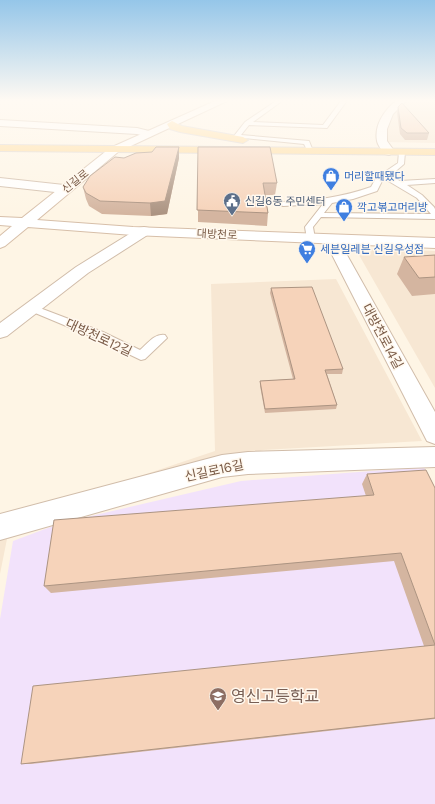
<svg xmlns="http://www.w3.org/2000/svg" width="435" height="804" font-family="'DM Sans','Noto Sans KR',sans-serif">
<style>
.residential{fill:#f7e7d3}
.education{fill:#f2e2fb}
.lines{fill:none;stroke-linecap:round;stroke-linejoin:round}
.service-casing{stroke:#d1bdaa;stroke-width:2}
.minor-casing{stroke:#d1bdaa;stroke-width:2}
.secondary-casing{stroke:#d7bfa9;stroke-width:2}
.primary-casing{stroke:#dcd4cf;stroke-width:2}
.service{fill:#fff;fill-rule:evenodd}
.minor{fill:#fff;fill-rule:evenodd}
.secondary{fill:#fff;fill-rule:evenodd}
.primary{fill:#ffdc9c;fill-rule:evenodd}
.wall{fill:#d4b5a0}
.shaded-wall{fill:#ac9482}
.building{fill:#f6d3ba;stroke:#ac9482}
.labels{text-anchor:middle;stroke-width:3;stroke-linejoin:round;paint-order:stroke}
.far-shop-label{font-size:11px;fill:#366cbe;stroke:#fff8ee;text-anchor:start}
.far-street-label{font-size:11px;fill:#7a5b47;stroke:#fff8ee}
.far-service-label{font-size:11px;fill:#4e5e75;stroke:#fff8ee;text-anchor:start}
.street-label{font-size:13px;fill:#7a5b47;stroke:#fff8ee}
.near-education-label{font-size:16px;fill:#785e54;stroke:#fff8ee;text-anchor:start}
</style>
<rect width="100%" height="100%" fill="#fef5e5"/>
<path class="residential" d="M408,101H435V143L387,142L386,134L389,121L396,110Z
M355,248L435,251V388Z
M336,279L422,441L263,450L7,539L0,574V523L215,451L211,284Z"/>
<path class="education" d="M424,467L435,491V804H0V619L13,541L61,523L241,481Z"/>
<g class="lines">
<g class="service-casing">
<path id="service" d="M276,101H282L253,122L323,125L341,101L346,102L327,128L249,125L241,135L309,141L313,151L312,152H308L304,144L235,137L234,136L245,122Z
M402,150L405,152L404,164L390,176L400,181L435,179V183L407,185L422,195L434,207L435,209V219L321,217L313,227L315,239L311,242L307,239L305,227L323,204L283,206L279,204L283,202C315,200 340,198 371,187L376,178L398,163L399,152ZM385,179L417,198L431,214L324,213L332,203L353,199L377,191L382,181Z
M32,305L103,332L140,350C147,344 155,333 165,335L167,338L145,359L141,360L95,338L28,310L27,308L28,306Z"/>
</g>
<g class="minor-casing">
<path id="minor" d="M396,101H406L393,114L387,129V141L395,152L389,155L385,154C382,150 378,146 377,141C374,126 384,110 396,101Z
M0,120L137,128L153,132L154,134L149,137L137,134L0,126Z
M0,178L64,185L68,186L70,189L68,192L64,193L0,186Z
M144,227L149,228L151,231L149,234L88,273L7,336L0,338V323L76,267L139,228Z
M331,235L336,236L338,239L435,412V444L427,441L324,239L326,236Z
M435,447V467L248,474L222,477L0,540V514L222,455L248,452Z"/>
</g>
<g class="secondary-casing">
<path id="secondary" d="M215,101H227L118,152L37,220L133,227L435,238V248L133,235L28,227L5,246L0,248V236L12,226L0,225V217L22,218L110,148Z"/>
</g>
<g class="primary-casing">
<path id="primary" d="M172,121L182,126L243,137L248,140L243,143L180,132L170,129L167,124Z
M0,145L435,149V155L0,151Z"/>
</g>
<use href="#service" class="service"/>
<use href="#minor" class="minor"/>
<use href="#secondary" class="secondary"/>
<use href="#primary" class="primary"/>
</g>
<path class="wall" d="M398,107L429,133L427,140H405L400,134L397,113Z
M198,147L277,183L275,195H265L268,213L267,226L198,222Z
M124,158H179L167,214L151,216L102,214L89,206L86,199L83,187Z
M435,255V294L412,296L397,274L404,257Z
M271,288L343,369L342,374H327L337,405L336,409L265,413L260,386V381L293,379L270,293Z
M367,474L435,488V719L31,764H21L424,646L394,561L51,593L44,586L366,496L362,484Z"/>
<path class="shaded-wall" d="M179,147V158L167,214L151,216L150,203Z"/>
<path class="building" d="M402,103L429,133H407L401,128L398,107Z
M156,147H179L165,201L150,203L100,201L86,193L83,187L90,176L115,157L124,158L136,153L152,152Z
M198,147H270L277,183H263L268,213L197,210Z
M435,255V277L419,278L404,257Z
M312,287L343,369L325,370L337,405L265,409L260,381L295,379L271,288Z
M426,470L435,488V718L21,764L33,686L435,645L401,553L44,586L54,520L374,495L367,474Z"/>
<linearGradient id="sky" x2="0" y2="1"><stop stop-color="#95c6e9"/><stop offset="0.47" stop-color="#fffaf3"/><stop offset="1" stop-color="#fffaf3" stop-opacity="0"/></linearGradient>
<rect width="435" height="214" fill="url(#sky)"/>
<defs>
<g id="shop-pin" transform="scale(0.9)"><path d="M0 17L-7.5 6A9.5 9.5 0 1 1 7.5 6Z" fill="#3f7fe0" stroke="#fff8ee"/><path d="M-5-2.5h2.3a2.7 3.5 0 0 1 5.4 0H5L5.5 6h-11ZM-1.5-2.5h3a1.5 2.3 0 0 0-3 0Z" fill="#fff"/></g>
<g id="civic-pin" transform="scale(0.9)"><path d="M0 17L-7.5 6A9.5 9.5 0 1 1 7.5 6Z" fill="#5c6f8a" stroke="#fff8ee"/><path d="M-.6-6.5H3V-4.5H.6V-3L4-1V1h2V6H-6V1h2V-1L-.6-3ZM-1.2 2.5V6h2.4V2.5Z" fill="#fff"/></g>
<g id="supermarket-pin" transform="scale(0.9)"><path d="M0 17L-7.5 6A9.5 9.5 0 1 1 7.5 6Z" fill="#3f7fe0" stroke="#fff8ee"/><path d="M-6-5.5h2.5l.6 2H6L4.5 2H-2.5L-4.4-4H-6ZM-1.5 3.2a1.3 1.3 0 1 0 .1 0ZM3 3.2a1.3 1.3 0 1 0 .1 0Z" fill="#fff"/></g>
<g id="school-pin" transform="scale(0.9)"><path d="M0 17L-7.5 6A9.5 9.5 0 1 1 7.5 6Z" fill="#8d6e63" stroke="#fff8ee"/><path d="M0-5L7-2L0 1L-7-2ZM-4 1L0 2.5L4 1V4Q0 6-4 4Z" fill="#fff"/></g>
</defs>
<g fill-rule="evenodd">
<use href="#shop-pin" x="331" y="176"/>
<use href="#civic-pin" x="232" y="201"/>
<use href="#shop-pin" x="344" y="207"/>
<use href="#supermarket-pin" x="307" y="249"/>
<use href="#school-pin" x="218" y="696"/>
</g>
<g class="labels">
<g class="far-shop-label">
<text x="344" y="180">머리할때됐다</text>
<text x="357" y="211">깍고볶고머리방</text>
<text x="320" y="253">세븐일레븐 신길우성점</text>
</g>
<g class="far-street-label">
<text transform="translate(75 181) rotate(-39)" y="4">신길로</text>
<text transform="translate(217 234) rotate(3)" y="4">대방천로</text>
</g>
<g class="far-service-label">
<text x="245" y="205">신길6동 주민센터</text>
</g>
<g class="street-label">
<text transform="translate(383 336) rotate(62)" y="5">대방천로14길</text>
<text transform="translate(99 337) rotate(25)" y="5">대방천로12길</text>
<text transform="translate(214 470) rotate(-12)" y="5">신길로16길</text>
</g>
<g class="near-education-label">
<text x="231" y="702">영신고등학교</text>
</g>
</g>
</svg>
